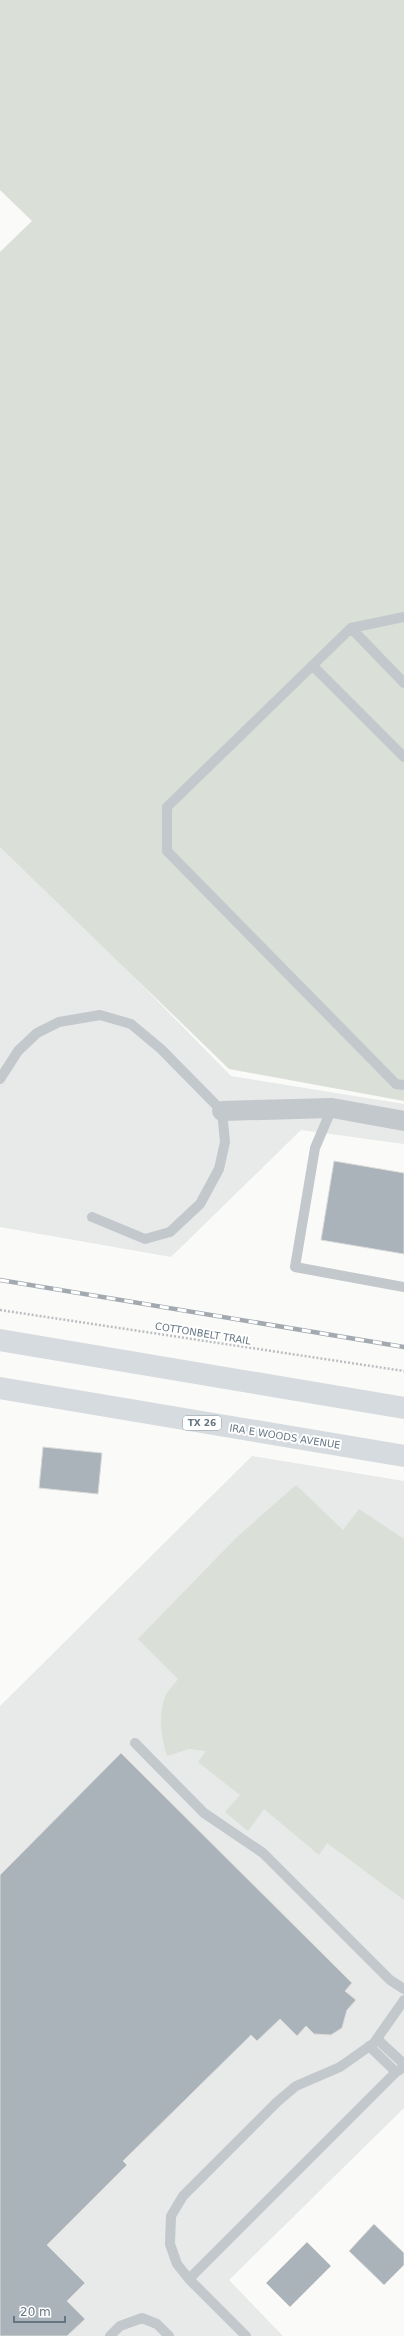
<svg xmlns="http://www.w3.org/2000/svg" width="404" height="2336" font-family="'DejaVu Sans',sans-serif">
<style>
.built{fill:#e8e9e9}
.green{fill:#dadfd7}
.building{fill:#aab3b9;stroke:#dcdcda}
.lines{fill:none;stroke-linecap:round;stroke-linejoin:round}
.path{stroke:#bbbfc2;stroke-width:2.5;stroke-dasharray:2 2;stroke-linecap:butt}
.service{stroke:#c3c8cc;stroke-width:10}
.minor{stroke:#c3c8cc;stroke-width:20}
.primary{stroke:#d6dbdf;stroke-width:22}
.rail-casing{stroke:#a2aab0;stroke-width:4.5}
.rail{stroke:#fff;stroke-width:3;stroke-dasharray:9;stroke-linecap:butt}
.labels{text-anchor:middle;stroke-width:4;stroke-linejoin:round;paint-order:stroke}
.shield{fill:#fff;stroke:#939fa8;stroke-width:1}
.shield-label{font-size:9px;font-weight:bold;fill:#657683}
.street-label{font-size:10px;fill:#657683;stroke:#fff}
</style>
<rect width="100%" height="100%" fill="#fafaf8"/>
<path class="built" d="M0,840L231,1076L404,1104V1144L301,1130L171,1257L0,1227Z
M252,1456L404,1481V2108L229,2280L283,2336H0V1706Z"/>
<path class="green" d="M0,0H404V1101L229,1069L0,847V252L32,221L0,190Z
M296,1485L343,1530L359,1509L404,1539V1900L327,1843L319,1855L264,1809L248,1831L225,1812L240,1795L198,1762L206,1751L189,1749L167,1756C161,1737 158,1716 165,1697C167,1691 174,1685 178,1679L138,1639L236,1538Z"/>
<path class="building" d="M334,1161L404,1173V1254L321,1240Z
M43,1447L102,1453L98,1494L39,1488Z
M121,1753L352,1983L345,1991L356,2000L347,2010L342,2028L331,2035L314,2034L306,2026L297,2036L280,2019L257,2041L251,2035L123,2161L127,2165L47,2245L85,2283L67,2301L85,2319L67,2336H0V1875Z
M374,2224L404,2253V2265L384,2285L349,2251Z
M307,2242L331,2266L290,2307L266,2283Z"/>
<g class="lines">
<path class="path" d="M0,1310L404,1371"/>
<path class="service" d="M404,617L351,628L167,807V851L396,1084L404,1085
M351,628L404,683
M313,666L404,757
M0,1079L18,1051L37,1033L59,1022L100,1015L131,1024L161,1049L222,1111L225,1142L219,1169L200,1204L170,1232L145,1239L92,1217
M332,1108L315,1148L295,1267L404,1287
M135,1743L204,1813L263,1853L390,1980L404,1989
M377,2039L404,2064
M369,2046L396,2072
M189,2279L396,2072L404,2067
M110,2336L120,2326L142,2318L157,2324L169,2336
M246,2336L189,2279L177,2264L170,2244L171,2216L183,2196L277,2102L296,2086L340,2067L374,2043L404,2000"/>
<path class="minor" d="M222,1111L332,1108L404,1121"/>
<path class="primary" d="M0,1340L404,1408
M0,1388L404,1456"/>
<g class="rail-casing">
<path id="rail" d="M0,1280L404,1347"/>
</g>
<use href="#rail" class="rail"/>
</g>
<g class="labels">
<rect class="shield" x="183" y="1416" width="38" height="14" rx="3"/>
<g class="shield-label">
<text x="202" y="1426">TX 26</text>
</g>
<g class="street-label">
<text transform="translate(203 1333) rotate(9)" y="4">COTTONBELT TRAIL</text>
<text transform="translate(285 1436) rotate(9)" y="4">IRA E WOODS AVENUE</text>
</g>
</g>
<path d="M14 2316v6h51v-6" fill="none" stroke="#657683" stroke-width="2"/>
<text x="20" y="2316" font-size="12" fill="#657683" stroke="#ffffff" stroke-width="3" paint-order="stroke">20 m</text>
</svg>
